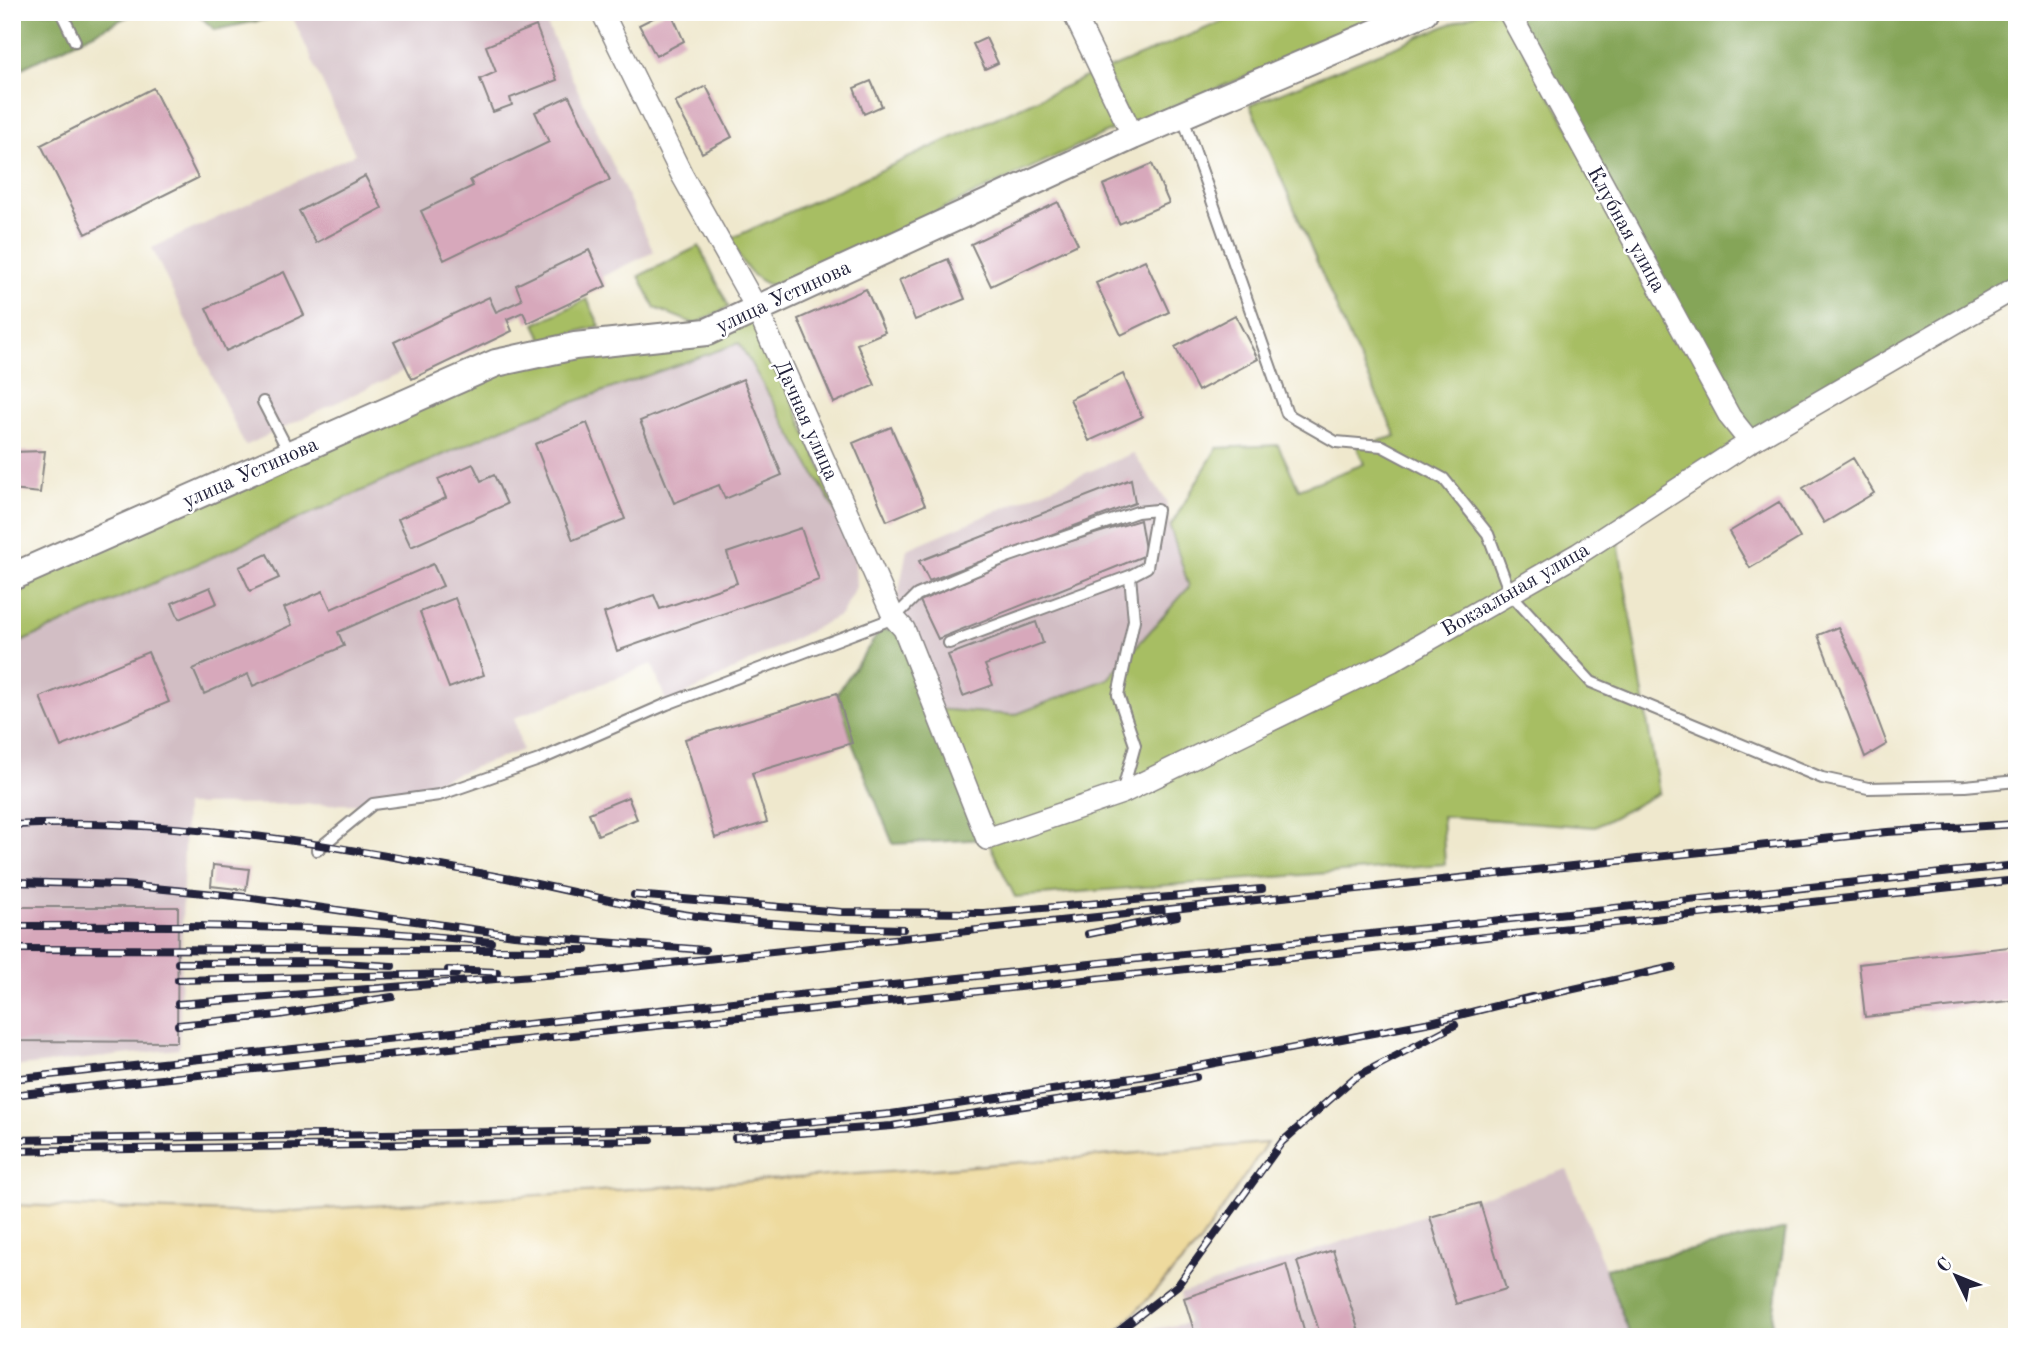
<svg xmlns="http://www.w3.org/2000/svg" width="2029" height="1349" font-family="'Old Standard TT',serif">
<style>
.industrial{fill:#d2bec4}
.green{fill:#a7be63;stroke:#64704f;stroke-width:2}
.forest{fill:#85a559;stroke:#54644a;stroke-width:2}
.sand{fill:#eeda9e;stroke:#887e6c;stroke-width:2}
.building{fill:#d7a8bb}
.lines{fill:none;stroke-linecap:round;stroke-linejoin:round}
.service-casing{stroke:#888584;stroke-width:14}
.minor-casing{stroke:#888584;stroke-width:24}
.tertiary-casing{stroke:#888584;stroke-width:30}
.service{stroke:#fff;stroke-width:10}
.minor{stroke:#fff;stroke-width:21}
.tertiary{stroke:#fff;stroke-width:26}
.rail-casing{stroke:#22223b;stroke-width:8}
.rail{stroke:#fff;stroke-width:5;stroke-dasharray:16;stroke-linecap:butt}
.labels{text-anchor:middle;stroke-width:5;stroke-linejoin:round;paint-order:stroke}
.street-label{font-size:21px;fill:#22223b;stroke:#fff}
</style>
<rect width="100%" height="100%" fill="#fff"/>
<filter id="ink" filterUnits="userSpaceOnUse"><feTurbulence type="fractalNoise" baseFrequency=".0143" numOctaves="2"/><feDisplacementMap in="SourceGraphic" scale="14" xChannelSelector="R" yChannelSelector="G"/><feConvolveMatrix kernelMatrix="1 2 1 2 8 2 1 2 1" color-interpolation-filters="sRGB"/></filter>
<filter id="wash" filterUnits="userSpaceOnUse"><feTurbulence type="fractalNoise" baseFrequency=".00686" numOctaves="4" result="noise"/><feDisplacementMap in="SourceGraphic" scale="28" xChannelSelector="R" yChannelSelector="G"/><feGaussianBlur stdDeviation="1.57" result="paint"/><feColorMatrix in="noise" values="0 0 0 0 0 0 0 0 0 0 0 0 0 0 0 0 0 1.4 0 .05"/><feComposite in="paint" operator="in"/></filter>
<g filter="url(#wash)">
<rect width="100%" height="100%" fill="#efe8cd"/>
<path class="industrial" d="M300,12H541L654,252L245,446L152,248L355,154L292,16Z
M739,342L854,543L856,587L841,615L667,704L652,664L514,718L522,750L373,804L185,805L179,1049L12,1067V646L517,422Z
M1133,453L1166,500L1170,527L1189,587L1108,679L1014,715L935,709L894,618L907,549Z
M1567,1169L1631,1337H1107L1188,1323L1180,1294Z"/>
<path class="green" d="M1245,12H1402L1131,124L1106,70Z
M1480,12H1502L1750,442L1616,529L1659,793L1595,827L1442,816L1445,864L1015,897L987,839L935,709L1014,715L1108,679L1189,587L1170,527L1217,448L1278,445L1299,489L1364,464L1357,447L1396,436L1346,330L1250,105Z
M1090,75L1116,128L775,287C748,278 742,262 730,239Z
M699,246L729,307L695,324L655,308L639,276Z
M587,299L600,326L543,340L535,324Z
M754,313L854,543L739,343L517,422L12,646V577L496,363Z"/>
<path class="forest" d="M12,12H137L12,73Z
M195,12H300L215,30Z
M1514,12H2017V287L1750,442Z
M904,629L987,839L893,844L852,743L837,693L880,631Z
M1786,1229L1770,1337H1631L1605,1269Z"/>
<path class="sand" d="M1267,1143L1198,1245L1114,1335L1107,1337H12V1205L264,1213L934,1169Z"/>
<g id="blocks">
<path class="building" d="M665,12H671L684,41L656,56L639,25Z
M536,26L557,80L510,98L512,105L493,112L480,79L496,72L486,46Z
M986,38L998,63L985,69L973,44Z
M871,81L882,106L864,114L854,88Z
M706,86L732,137L702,153L675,102Z
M153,88L198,178L86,234L41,145Z
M569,96L610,180L444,260L421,211L473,186L470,180L549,142L535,112Z
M1152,164L1169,203L1119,224L1103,185Z
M365,176L382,208L316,243L299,211Z
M1058,202L1078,244L991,286L971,244Z
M589,250L606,286L528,323L523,312L507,319L512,331L412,379L394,342L489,297L496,312L522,300L516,285Z
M948,259L965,299L915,320L899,280Z
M1145,260L1169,312L1121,335L1096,283Z
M284,272L304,315L226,351L206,308Z
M866,289L885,332L857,344L875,385L834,403L798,319Z
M1235,315L1258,359L1198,391L1175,347Z
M1123,374L1142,417L1089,441L1070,399Z
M743,379L782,475L725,499L719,485L674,503L640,421Z
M587,423L625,519L573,540L535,444Z
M891,427L925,505L887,521L853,443Z
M45,451L40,493L12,490V452Z
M1853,458L1874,493L1824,523L1803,488Z
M473,464L481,481L494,475L507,504L411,547L398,519L446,498L438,479Z
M1131,479L1135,503L929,581L919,561Z
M1779,502L1800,538L1750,568L1729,532Z
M1140,520L1146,555L938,639L920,601L1016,558Z
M801,528L819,580L617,651L604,613L654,595L660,609L737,583L727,553Z
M267,554L279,578L250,591L239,567Z
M433,564L443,586L338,632L344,646L253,686L248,674L204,694L193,669L292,625L284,608L323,591L331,609Z
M210,587L217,603L179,619L172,603Z
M455,598L484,675L449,688L420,612Z
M1036,622L1043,643L985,665L993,685L963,696L948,655Z
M1838,627L1861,675L1887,744L1865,757L1818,635Z
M148,652L169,702L61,747L40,697Z
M837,693L852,743L752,773L767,822L715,838L685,739Z
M628,797L637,819L598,835L589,813Z
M213,865L249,869L246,890L211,886Z
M12,907H178L177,1042L12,1041Z
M2017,946V1000L1865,1017L1859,964Z
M1480,1203L1506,1289L1456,1304L1430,1217Z
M1333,1250L1360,1335L1354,1337H1321L1297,1262Z
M1286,1264L1306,1337H1196L1184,1298Z"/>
</g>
</g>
<g filter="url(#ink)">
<use href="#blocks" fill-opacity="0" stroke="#888584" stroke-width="2"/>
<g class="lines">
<g class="service-casing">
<path id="service" d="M61,12L75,41
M1182,115L1287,414L1336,442L1382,446L1444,479L1488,534L1510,593L1591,682L1822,778L1868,788L1965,786L2017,781
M263,402L290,454
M949,643L1130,576
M317,850L373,804L439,795L539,760L667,704L894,618L917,595L1007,557L1137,512L1157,510L1147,567L1130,576L1134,620L1118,695L1135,745L1122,793"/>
</g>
<g class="minor-casing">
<path id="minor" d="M602,12L682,175L756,307L894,618L904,629L987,839L1122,793L1392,661L1578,554L1750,442L2017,287
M1073,12L1133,136
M1509,12L1730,417L1750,442"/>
</g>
<g class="tertiary-casing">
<path id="tertiary" d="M12,577L496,363L575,346L707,332L1133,136L1424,12"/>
</g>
<use href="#service" class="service"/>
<use href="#minor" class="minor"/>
<use href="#tertiary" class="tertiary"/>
<g class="rail-casing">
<path id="rail" d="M12,825C184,817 353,848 521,881C579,892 638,909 697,916C765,924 835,928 903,929
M12,882L124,885L245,897L514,935L705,950
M634,895L841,912L984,913L1262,889
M12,926C173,925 331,924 491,942
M1088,934L1177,916
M12,949L586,950
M178,963L324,962L392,966
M448,970L497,972
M178,980L456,974
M1524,1000L1673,967
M178,1004L596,971L1887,832L2017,824
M178,1025L278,1015L392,997
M12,1079L2017,865
M12,1095L2017,880
M735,1138L892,1126L1155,1086L1196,1077
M12,1140L741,1128L891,1114L1152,1075L1431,1022L1532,997
M12,1151L651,1140
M1107,1337L1114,1335L1178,1285L1282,1142L1354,1078L1455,1025"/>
</g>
<use href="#rail" class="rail"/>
</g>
</g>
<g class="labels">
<g class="street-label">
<text transform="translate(1627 229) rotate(61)" y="7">Клубная улица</text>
<text transform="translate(783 296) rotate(-25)" y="7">улица Устинова</text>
<text transform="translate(807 420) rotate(66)" y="7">Дачная улица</text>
<text transform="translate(250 472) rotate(-24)" y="7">улица Устинова</text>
<text transform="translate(1515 589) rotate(-30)" y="7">Вокзальная улица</text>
</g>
</g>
<rect width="2029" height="1349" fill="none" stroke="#fff" stroke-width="42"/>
<g transform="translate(1956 1276) rotate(313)" stroke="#ffffff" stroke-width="5" paint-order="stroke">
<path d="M0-5L12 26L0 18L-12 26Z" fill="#22223b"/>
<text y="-10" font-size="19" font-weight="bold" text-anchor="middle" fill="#22223b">С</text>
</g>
</svg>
